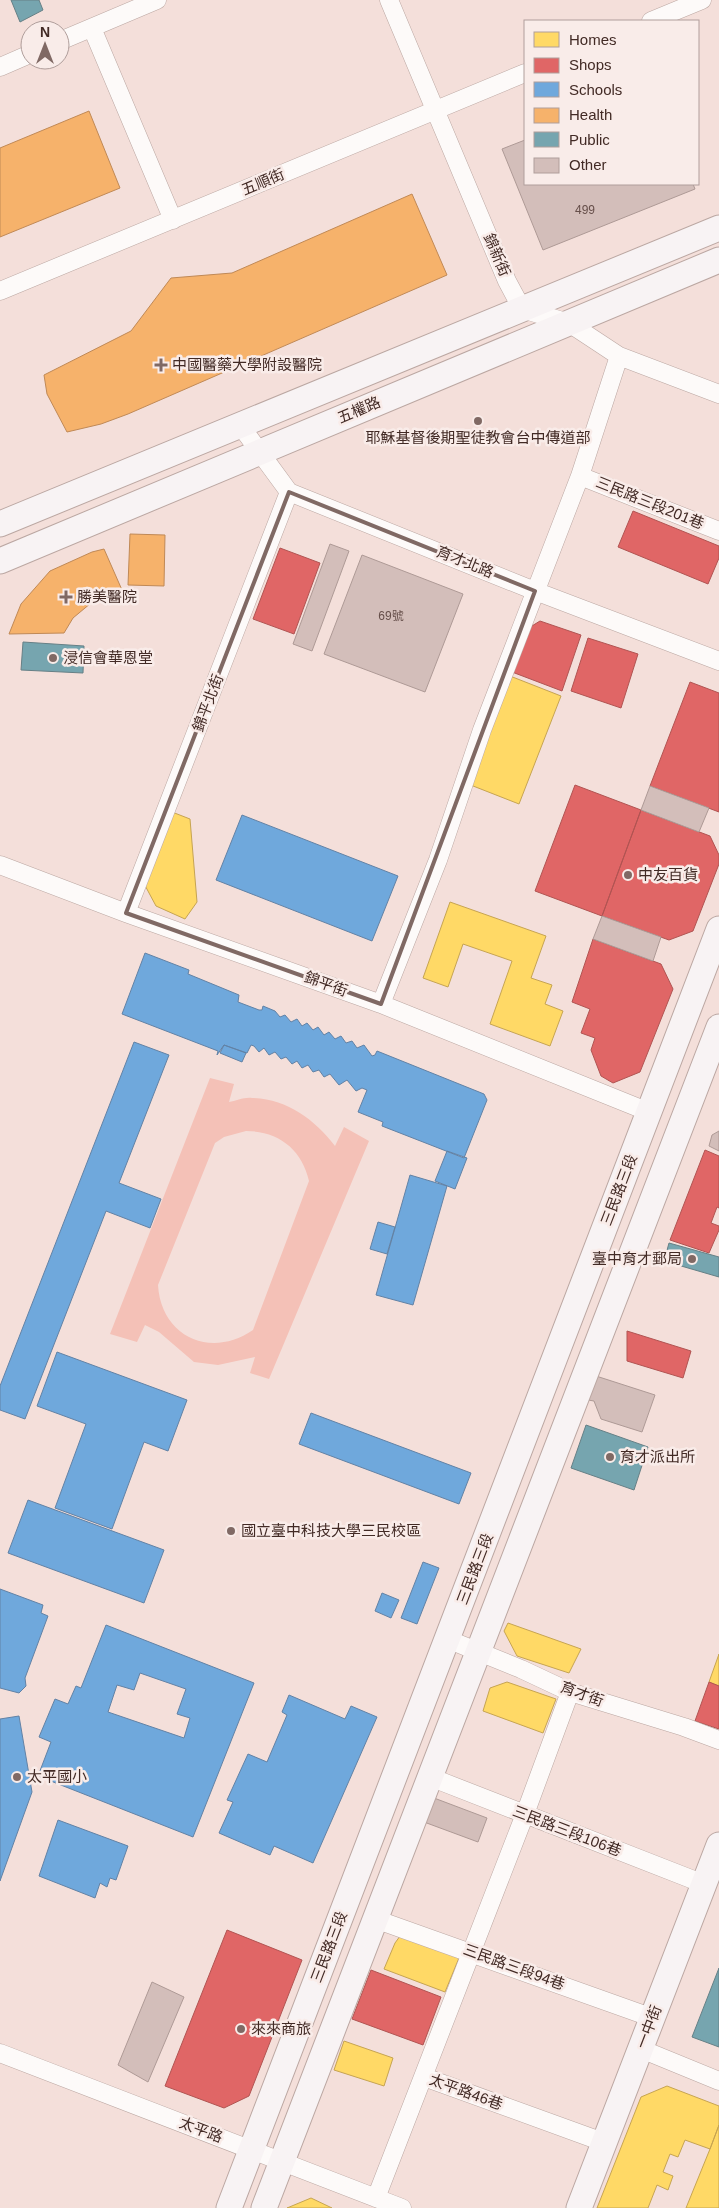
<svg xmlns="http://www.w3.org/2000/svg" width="719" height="2208" font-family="Arial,'Noto Sans TC',sans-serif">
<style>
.green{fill:#f4c1b7;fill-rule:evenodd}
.homes{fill:#ffd966;stroke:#c6a452}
.shops{fill:#e06666;stroke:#b15452}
.schools{fill:#6fa8dc;stroke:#6282a5;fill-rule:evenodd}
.health{fill:#f6b26b;stroke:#c08956}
.public{fill:#76a5af;stroke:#668086}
.building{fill:#d3beba;stroke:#ae9a96}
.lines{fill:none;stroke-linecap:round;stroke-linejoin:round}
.street-casing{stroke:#bba7a2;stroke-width:19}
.secondary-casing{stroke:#bba7a2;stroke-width:27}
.street{stroke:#fdfaf9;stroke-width:18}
.secondary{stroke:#f8f3f4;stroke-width:25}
.marked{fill:none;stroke:#806964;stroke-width:4;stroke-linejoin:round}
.poi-dot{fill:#806964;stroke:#f9ece9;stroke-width:2}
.labels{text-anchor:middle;stroke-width:5;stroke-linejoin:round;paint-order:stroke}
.number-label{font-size:12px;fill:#664f4a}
.street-label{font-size:15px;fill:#422a25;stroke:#f9ece9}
.poi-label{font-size:15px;fill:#422a25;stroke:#f9ece9;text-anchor:start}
</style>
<rect width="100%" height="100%" fill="#f4dfda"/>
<path class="green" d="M210,1078L234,1084L229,1102C236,1101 244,1097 252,1098C287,1099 314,1119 335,1146L344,1127L369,1141L269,1379L250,1373L255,1357L218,1365L194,1362L159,1332L145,1325L137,1342L110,1334ZM246,1131C278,1131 302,1149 309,1181L253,1330C211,1359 161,1337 158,1285L215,1143L224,1137Z"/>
<path class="homes" d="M510,676L561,696L519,804L468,784Z
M172,812L190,819L197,902L185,919L156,906L141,878Z
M450,902L546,936L531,978L552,985L545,1004L563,1011L550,1046L490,1024L512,961L463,944L448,987L423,978Z
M508,1623L581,1649L569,1673L517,1656L504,1631Z
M719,1654V1686L709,1682Z
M507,1682L556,1699L543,1733L483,1711L490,1688Z
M403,1932L461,1953L445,1992L384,1969L395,1943Z
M344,2041L393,2058L384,2086L334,2070Z
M667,2086L719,2106V2125L710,2149L685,2140L678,2157L670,2154L663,2172L673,2176L668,2190L657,2185L648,2208H597L641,2097Z
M719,2125V2208H686L710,2149Z
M311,2198L332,2208H287Z"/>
<path class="shops" d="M633,511L719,546V558L708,584L618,547Z
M280,548L320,563L294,634L253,619Z
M540,621L581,635L562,691L512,672L527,629Z
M588,638L638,654L621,708L571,691Z
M690,682L719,693V812L650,786Z
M575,785L641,810L602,916L535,891Z
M641,810L710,836L719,855V864L693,931L669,940L602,916Z
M593,939L661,964L673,989L640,1072L613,1083L601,1076L591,1050L595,1038L581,1033L590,1009L572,1002Z
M705,1150L719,1156V1208L717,1207L711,1223L719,1226V1230L709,1253L670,1240Z
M627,1331L691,1351L683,1378L627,1361Z
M709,1682L719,1686V1729L695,1721Z
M227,1930L302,1960L249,2096L224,2108L165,2086Z
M371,1970L441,1997L423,2045L352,2019Z"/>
<path class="schools" d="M242,815L398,876L372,941L216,880Z
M145,953L189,970L188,974L239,995L238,1002L259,1010H262L263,1006L275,1011L280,1017L285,1015L291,1022L297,1019L302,1026L307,1023L313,1030L318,1027L324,1035L329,1032L335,1039L341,1036L346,1043L352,1041L357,1048L364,1045L372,1056L375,1055L377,1051L484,1094L487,1100L464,1158L382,1126L383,1122L358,1112L367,1090L362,1088L356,1091L347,1080L339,1085L330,1074L324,1077L319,1070L313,1072L308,1065L302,1068L297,1061L292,1064L286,1057L281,1059L275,1052L269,1055L264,1048L259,1052L254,1046L251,1045L247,1053L224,1045L217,1055L218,1051L122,1014Z
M134,1042L169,1055L119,1183L161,1199L150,1228L106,1211L25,1419L0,1410V1386Z
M224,1045L246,1053L242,1062L220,1053Z
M447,1151L467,1158L455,1189L435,1181Z
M410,1175L447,1186L413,1305L376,1295Z
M378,1222L395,1227L387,1254L370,1249Z
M57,1352L187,1400L168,1451L144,1442L112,1529L55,1508L86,1424L37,1406Z
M311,1413L471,1473L459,1504L299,1444Z
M28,1500L164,1550L144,1603L8,1553Z
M423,1562L439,1568L417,1624L401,1618Z
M0,1589L43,1605L41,1613L48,1616L25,1678L26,1686L19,1693L0,1688Z
M382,1593L399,1600L391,1618L375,1611Z
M106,1625L254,1683L193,1837L38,1776L51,1742L39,1737L55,1699L68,1704L76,1686L81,1688ZM140,1673L186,1689L177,1714L190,1718L184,1738L108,1712L117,1685L134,1690Z
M289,1695L345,1719L351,1706L377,1717L313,1863L274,1846L270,1855L219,1833L233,1802L227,1800L248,1754L267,1762L287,1715L282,1712Z
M19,1716L32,1792L0,1881V1719Z
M58,1820L128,1846L116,1880L110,1878L107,1887L100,1883L95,1898L39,1876Z"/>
<path class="health" d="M89,111L120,188L0,237V148Z
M412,194L447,275L128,414L101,424L67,432L47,394L44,375L131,331L171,278L232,273Z
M130,534L165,535L164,586L128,585Z
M104,549L122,590L91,603L73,618L64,633L9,634L21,604L50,571L92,552Z"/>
<path class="public" d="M11,0H39L43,10L20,22Z
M23,642L84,646L83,673L21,670Z
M669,1243L719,1257V1277L664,1261Z
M586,1425L648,1447L634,1490L571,1468Z
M719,1968V2047L692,2037Z"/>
<path class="building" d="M525,140V184H693L695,189L543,250L502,149Z
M330,544L349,551L312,651L293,644Z
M362,555L463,594L425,692L324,654Z
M650,786L709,808L699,832L641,810Z
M602,916L661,937L653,961L593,939Z
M719,1131V1151L709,1146L712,1135Z
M596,1376L655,1395L642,1432L601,1419L594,1401L588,1400Z
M434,1798L487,1818L478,1842L424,1822Z
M152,1982L184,1997L148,2082L118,2065Z"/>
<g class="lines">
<g class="street-casing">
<path id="street" d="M389,0L507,281L522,309L569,323L619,356L719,394
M651,21L702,0
M92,28L173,220
M60,41L157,0
M0,67L30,54
M0,291L525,73
M240,425L289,492L535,591L719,661
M580,476L719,531
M0,865L126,913L381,1004L649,1112
M126,913L289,492
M381,1004L438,860L482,730L580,476L619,356
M447,1639L521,1669L570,1692L684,1727L719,1740
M430,1777L704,1884
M375,1919L653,2018
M641,2049L719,2081
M0,2053L402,2208
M424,2077L603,2142
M376,2198L525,1814L570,1692"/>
</g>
<g class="secondary-casing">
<path id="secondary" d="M0,524L719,228
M0,561L719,260
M229,2208L719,929
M264,2208L719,1027
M579,2208L719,1845"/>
</g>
<use href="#street" class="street"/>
<use href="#secondary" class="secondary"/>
</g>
<path class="marked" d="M289,492L535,591L381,1004L126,913Z"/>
<g class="poi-dot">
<path d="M158.5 357.5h5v5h5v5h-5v5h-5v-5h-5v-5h5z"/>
<circle cx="478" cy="421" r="5"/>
<path d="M63.5 589.5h5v5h5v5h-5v5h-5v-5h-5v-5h5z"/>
<circle cx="53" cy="658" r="5"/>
<circle cx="628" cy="875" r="5"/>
<circle cx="692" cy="1259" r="5"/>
<circle cx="610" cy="1457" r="5"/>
<circle cx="231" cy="1531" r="5"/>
<circle cx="17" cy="1777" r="5"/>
<circle cx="241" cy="2029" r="5"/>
</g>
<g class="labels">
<g class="number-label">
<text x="585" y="214">499</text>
<text x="391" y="620">69號</text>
</g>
<g class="street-label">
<text transform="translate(263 182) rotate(-23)" y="5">五順街</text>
<text transform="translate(497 255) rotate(67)" y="5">錦新街</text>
<text transform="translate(359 410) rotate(-23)" y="5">五權路</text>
<text transform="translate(650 503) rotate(22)" y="5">三民路三段201巷</text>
<text transform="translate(465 562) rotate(22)" y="5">育才北路</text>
<text transform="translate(208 703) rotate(-69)" y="5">錦平北街</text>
<text transform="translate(326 984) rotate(20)" y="5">錦平街</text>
<text transform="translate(619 1190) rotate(-69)" y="5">三民路三段</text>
<text transform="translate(475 1569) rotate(-69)" y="5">三民路三段</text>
<text transform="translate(582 1694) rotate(20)" y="5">育才街</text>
<text transform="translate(567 1831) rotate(21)" y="5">三民路三段106巷</text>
<text transform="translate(329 1947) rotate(-69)" y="5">三民路三段</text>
<text transform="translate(514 1967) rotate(20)" y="5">三民路三段94巷</text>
<text transform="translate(649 2027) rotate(-69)" y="5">一中街</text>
<text transform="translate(466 2092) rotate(20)" y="5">太平路46巷</text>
<text transform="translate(201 2130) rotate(21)" y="5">太平路</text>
</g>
<g class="poi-label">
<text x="172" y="370">中國醫藥大學附設醫院</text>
<text x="478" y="443" text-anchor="middle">耶穌基督後期聖徒教會台中傳道部</text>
<text x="77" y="602">勝美醫院</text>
<text x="63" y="663">浸信會華恩堂</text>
<text x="638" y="880">中友百貨</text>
<text x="682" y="1264" text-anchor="end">臺中育才郵局</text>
<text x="620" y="1462">育才派出所</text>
<text x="241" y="1536">國立臺中科技大學三民校區</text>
<text x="27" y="1782">太平國小</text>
<text x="251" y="2034">來來商旅</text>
</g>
</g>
<rect x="524" y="20" width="175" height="165" fill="#f9ece9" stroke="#b09e9b"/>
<rect x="534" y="32" width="25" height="15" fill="#ffd966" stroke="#b09e9b"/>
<text x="569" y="45" font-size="15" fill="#422a25">Homes</text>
<rect x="534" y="58" width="25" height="15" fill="#e06666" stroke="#b09e9b"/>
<text x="569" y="70" font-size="15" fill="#422a25">Shops</text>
<rect x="534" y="82" width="25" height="15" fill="#6fa8dc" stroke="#b09e9b"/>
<text x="569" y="95" font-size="15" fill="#422a25">Schools</text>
<rect x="534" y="108" width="25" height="15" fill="#f6b26b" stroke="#b09e9b"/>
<text x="569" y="120" font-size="15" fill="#422a25">Health</text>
<rect x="534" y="132" width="25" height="15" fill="#76a5af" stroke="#b09e9b"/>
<text x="569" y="145" font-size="15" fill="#422a25">Public</text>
<rect x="534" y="158" width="25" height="15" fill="#d3beba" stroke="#b09e9b"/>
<text x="569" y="170" font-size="15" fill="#422a25">Other</text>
<g transform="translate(45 45)"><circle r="24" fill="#f9ece9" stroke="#b09e9b"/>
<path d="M0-4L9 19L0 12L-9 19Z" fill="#806964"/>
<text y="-8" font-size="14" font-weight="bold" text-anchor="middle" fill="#422a25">N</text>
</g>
</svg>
